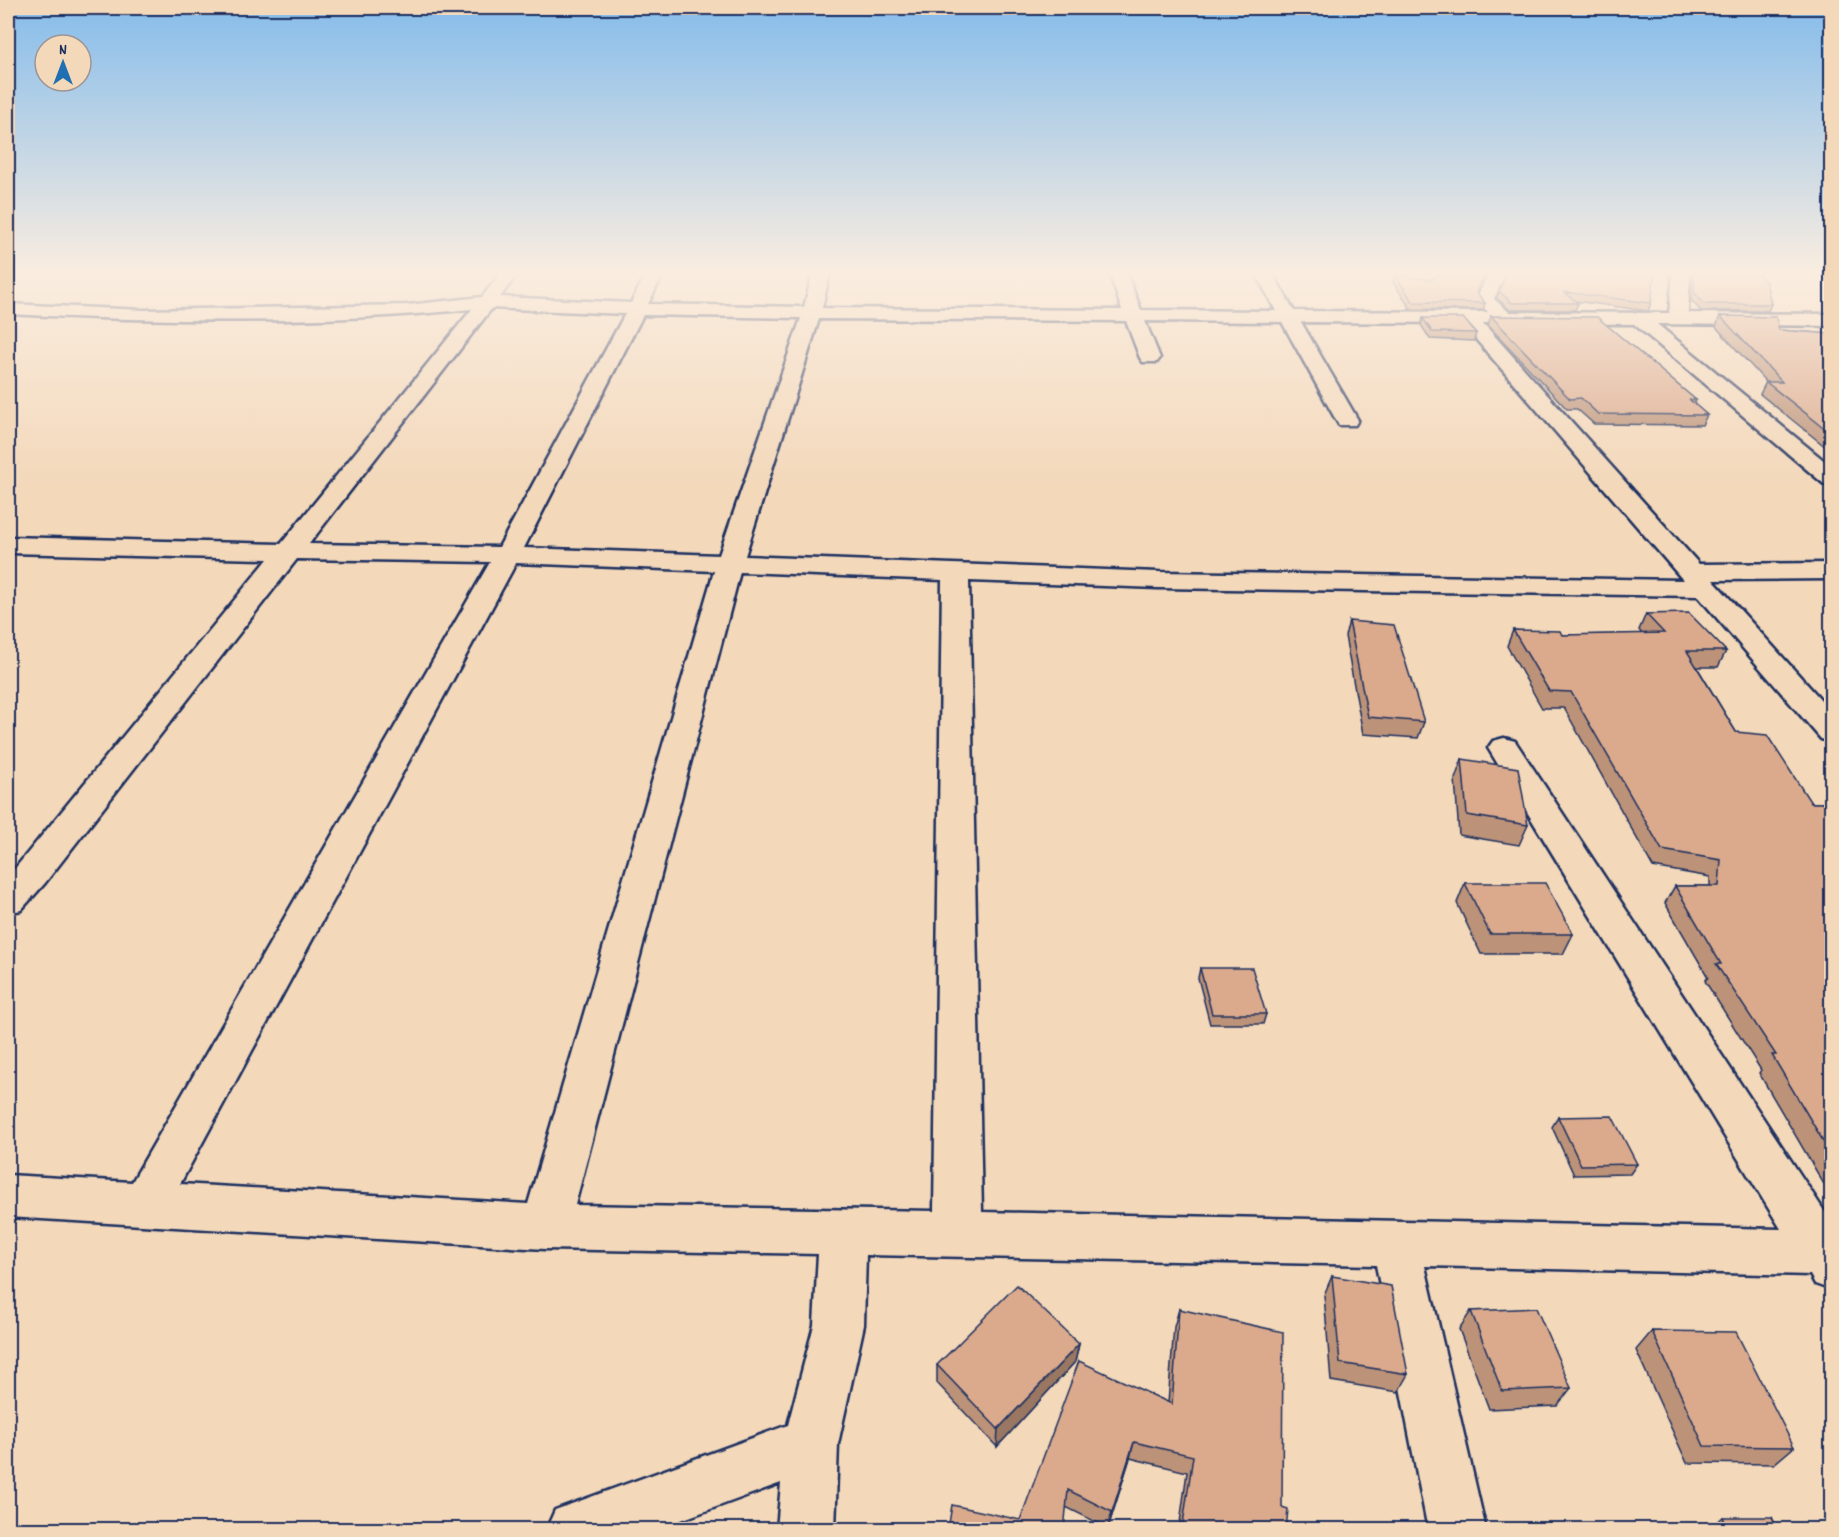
<svg xmlns="http://www.w3.org/2000/svg" width="1839" height="1537" font-family="Dekko,sans-serif">
<style>
.lines{fill:none;stroke-linecap:round;stroke-linejoin:round}
.street-casing{stroke:#1b2f5e;stroke-width:5}
.street{fill:#f3d8ba;fill-rule:evenodd}
.wall{fill:#bc9279;stroke:#1b2f5e;stroke-width:1.5}
.shaded-wall{fill:#997763;stroke:#1b2f5e;stroke-width:1.5}
.building{fill:#dbaa8d;stroke:#1b2f5e;stroke-width:1.5}
</style>
<rect width="100%" height="100%" fill="#f3d8ba"/>
<filter id="ink" filterUnits="userSpaceOnUse"><feTurbulence type="fractalNoise" baseFrequency=".0167" numOctaves="2"/><feDisplacementMap in="SourceGraphic" scale="12" xChannelSelector="R" yChannelSelector="G"/><feConvolveMatrix kernelMatrix="1 2 1 2 8 2 1 2 1" color-interpolation-filters="sRGB"/></filter>
<g filter="url(#ink)">
<g class="lines">
<g class="street-casing">
<path id="street" d="M502,272H519L500,297L631,303L647,272H664L648,304L804,307L813,272H830L822,308L1122,310L1109,272H1126L1141,310L1276,311L1255,272H1272L1294,311L1488,312L1476,300L1489,272H1506L1494,299L1509,312L1669,313L1673,272H1690L1688,313L1832,314V326L1657,324L1832,467V486L1824,484L1634,324L1483,323L1699,564L1832,563V579L1713,580L1832,712V742L1821,739L1698,596L1158,588L969,581L982,1212L1781,1229L1488,748L1493,741L1504,738L1515,741L1832,1223V1290L1815,1284L1810,1275L1425,1266L1486,1530H1428L1376,1265L866,1255L864,1325L838,1444L835,1530H777L781,1483L654,1530H546L555,1510L788,1425L814,1325L818,1254L545,1249L8,1217V1175L132,1182L490,562L297,559L45,883L21,910L8,913V877L268,559L8,553V537L281,544L472,309C318,325 162,322 8,314V304L144,310L407,305L482,297ZM492,308L625,314L499,547L309,544ZM643,315L801,318L719,555L524,548ZM819,319L1126,321L1140,358L1143,362H1157L1160,358L1145,321L1282,322L1336,420L1339,425H1355L1358,420L1301,322L1462,323L1683,580L1158,572L745,556ZM516,563L714,571L528,1204L180,1184ZM740,572L942,580L934,1211L575,1205Z"/>
</g>
<use href="#street" class="street"/>
</g>
<path class="wall" d="M1441,272H1488L1477,293L1485,303L1483,310L1411,309L1393,282L1395,275L1432,280Z
M1507,272L1651,303L1648,311L1575,301L1578,303L1575,310H1510L1497,298Z
M1666,272H1672L1670,277Z
M1692,272H1756L1771,304L1768,311H1701L1691,300Z
M1491,316L1696,400L1694,404L1707,415L1702,425L1594,424L1577,409H1567L1488,325Z
M1720,316L1779,330L1832,334V452L1760,394L1766,382L1716,327Z
M1423,318L1476,333L1474,341L1430,339L1421,325Z
M1646,614L1726,651L1718,667H1697L1736,732L1811,803H1832V1198L1759,1073L1761,1070L1705,981L1708,977L1665,903L1675,886H1710V877L1653,867L1564,708H1542L1507,646L1513,630L1562,635L1642,634L1639,630Z
M1349,621L1424,722L1418,738L1363,734L1345,636Z
M1462,759L1528,825L1519,845L1459,835L1455,779Z
M1465,883L1573,934L1563,954H1481L1457,903Z
M1200,968L1266,1014L1263,1024H1210L1198,978Z
M1558,1117L1637,1164L1630,1174L1574,1175L1552,1127Z
M1332,1276L1408,1374L1398,1392L1331,1381L1324,1295Z
M1179,1309L1282,1507L1286,1530H1179L1187,1472L1130,1458L1108,1528L1066,1507L1020,1520L1168,1403L1174,1327Z
M1471,1311L1571,1388L1557,1406L1489,1409L1459,1329Z
M1652,1331L1794,1447L1774,1464L1687,1463L1636,1350Z
M1079,1344L1075,1362L997,1447L937,1383V1365Z
M1723,1517L1778,1530H1715L1713,1525Z"/>
<path class="shaded-wall" d="M1486,272H1488L1474,299L1476,292Z
M1079,1344L1075,1362L997,1447L998,1429Z
M1134,1442L1130,1458L1108,1528L1112,1512Z"/>
<path class="building" d="M1441,272H1486L1476,292L1485,303L1413,302L1395,275L1432,280Z
M1507,272H1655L1651,303L1564,292L1578,303H1512L1499,291Z
M1694,272H1756L1766,282L1771,304H1704L1694,292Z
M1491,316L1597,317L1696,400H1690L1707,415L1598,414L1581,398L1570,399Z
M1720,316L1776,317L1779,330L1832,334V434L1766,382H1782Z
M1423,318H1463L1476,333L1432,332Z
M1689,613L1726,651H1687L1736,732L1767,735L1811,803H1832V847H1830L1832,849V1156L1772,1055H1776L1716,964H1721L1675,886H1719L1721,860L1662,850L1571,692L1549,691L1513,630L1560,631L1562,635L1664,633L1646,614Z
M1349,621L1394,625L1424,722L1368,717Z
M1462,759L1518,768L1528,825L1467,815Z
M1465,883H1545L1573,934H1490Z
M1200,968H1252L1266,1014H1212Z
M1612,1116L1637,1164L1581,1165L1558,1117Z
M1332,1276L1391,1286L1408,1374L1340,1363Z
M1017,1285L1079,1344L998,1429L937,1365Z
M1536,1308L1571,1388L1502,1391L1471,1311Z
M1179,1309L1283,1332L1282,1507L1288,1509L1286,1530H1190V1526L1183,1524L1193,1456L1134,1442L1112,1512L1068,1490L1064,1530H948L952,1505L1020,1520L1079,1361L1172,1404Z
M1652,1331L1736,1332L1794,1447L1704,1446Z
M1723,1517H1772L1778,1530H1728Z"/>
</g>
<linearGradient id="sky" x2="0" y2="1"><stop stop-color="#85bceb"/><stop offset="0.56" stop-color="#faede0"/><stop offset="1" stop-color="#faede0" stop-opacity="0"/></linearGradient>
<rect width="1839" height="487" fill="url(#sky)"/>
<rect width="1839" height="1537" fill="none" stroke="#f3d8ba" stroke-width="30"/>
<rect x="15" y="15" width="1809" height="1507" fill="none" stroke="#1b2f5e" stroke-width="2" filter="url(#ink)"/>
<g transform="translate(63 63)"><circle r="28" fill="#f3d8ba" stroke="#9d9495" stroke-width="1.5"/>
<path d="M0-4.5L10 22L0 15L-10 22Z" fill="#1f6fb2"/>
<text y="-9" font-size="16" font-weight="bold" text-anchor="middle" fill="#1b2f5e">N</text>
</g>
</svg>
